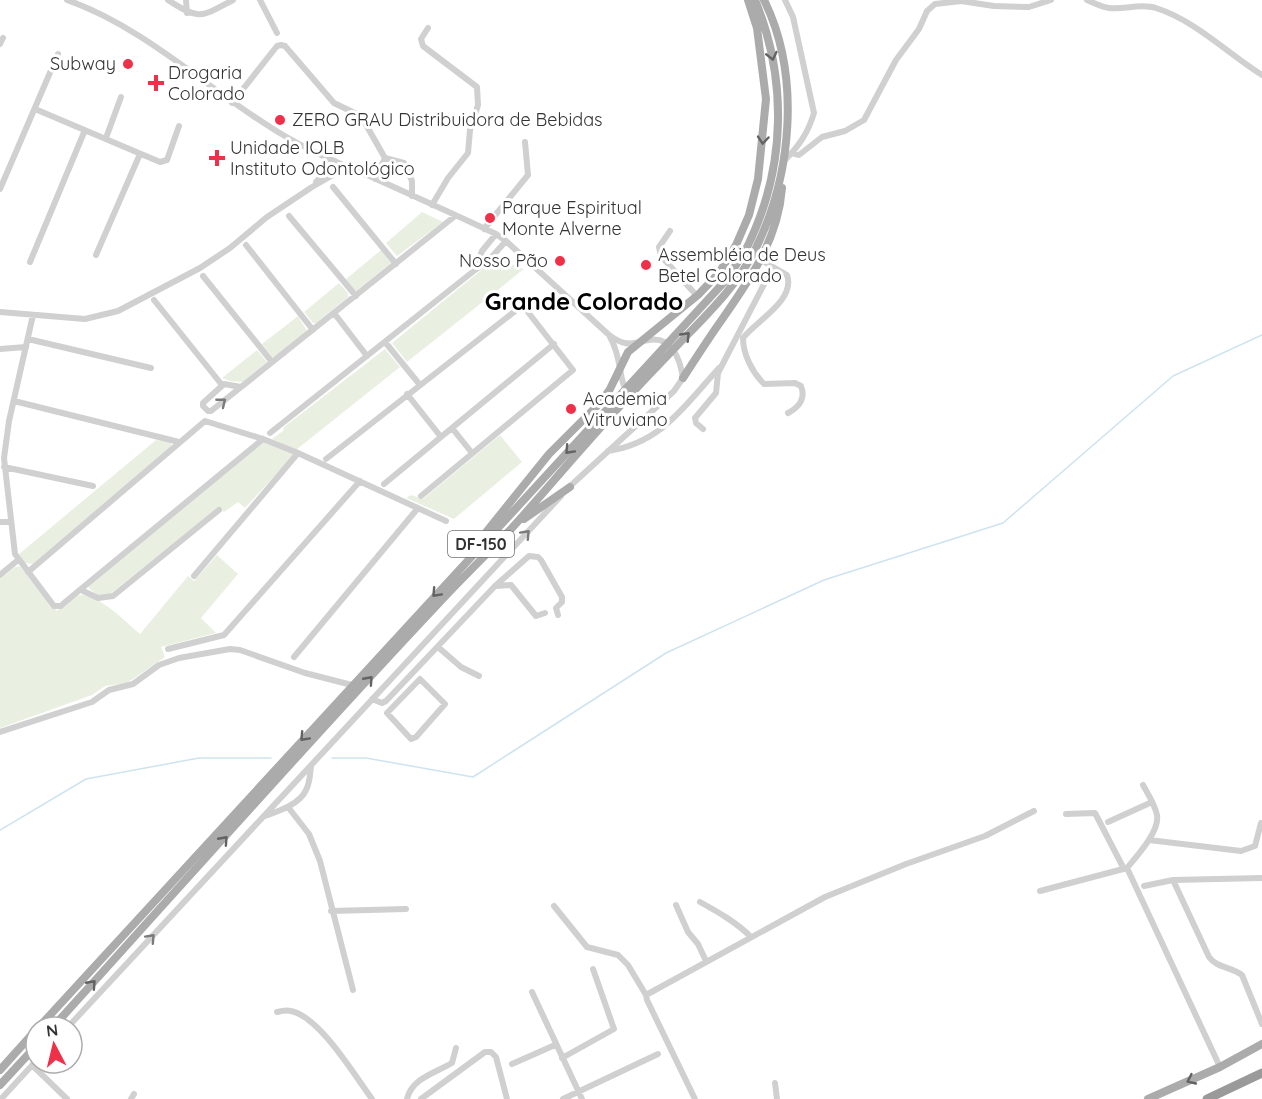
<svg xmlns="http://www.w3.org/2000/svg" width="1262" height="1099" font-family="Quicksand,sans-serif">
<style>
.green{fill:#eaf0e1}
.lines{fill:none;stroke-linecap:round;stroke-linejoin:round}
.stream{stroke:#cde4f0;stroke-width:1.5}
.minor{stroke:#d0d0d0;stroke-width:6}
.major{stroke:#ababab;stroke-width:8}
.highway{stroke:#9a9a9a;stroke-width:9}
.oneway{stroke:#636363}
.oneway2{stroke:#7a7a7a}
.poi-dot{fill:#ef3048;stroke:#fff;stroke-width:2}
.labels{text-anchor:middle;stroke-width:6;stroke-linejoin:round;paint-order:stroke}
.shield{fill:#fff;stroke:#707070;stroke-width:1.5}
.shield-label{font-size:16px;font-weight:bold;fill:#333}
.poi-label{font-size:18px;fill:#333;stroke:#fff;text-anchor:start}
.district-label{font-size:24px;font-weight:bold;fill:#000;stroke:#fff}
</style>
<rect width="100%" height="100%" fill="#fff"/>
<path class="green" d="M422,212L443,222L397,256L386,243Z
M381,250L391,263L357,290H354L346,279Z
M496,258L524,269L407,362L392,343Z
M339,283L348,293V297L316,323H313L304,312Z
M298,316L307,331L274,357H272L262,344Z
M385,349L400,367L296,450L272,439L283,431L284,427Z
M257,350L267,362L243,382L230,381L222,378Z
M500,435L522,462L454,519L406,498L411,495L423,499Z
M156,440L170,442L172,446L33,564L25,563L19,554Z
M262,442H267L292,452L294,455L245,508L238,502L224,512L219,507L110,594C101,597 96,595 89,588V585Z
M217,555L238,574L201,618L216,633L161,647L165,657L127,683L105,686L92,695L0,728V579L15,567L20,566L57,611C62,607 69,599 76,596C94,589 127,623 140,634L188,576L194,581Z"/>
<g class="lines">
<path class="stream" d="M332,758H366L473,777L666,653L824,580L1003,523L1173,376L1262,335
M0,830L86,779L199,758H271"/>
<path class="minor" d="M67,0C146,28 207,89 278,132C309,151 343,165 376,179C416,197 456,215 496,234L506,241L608,334C613,338 619,342 625,343C633,345 641,341 649,340C672,336 680,359 683,378L674,391L568,488
M168,0C200,21 201,17 233,0
M186,0L187,13
M260,0L277,33
M1087,0C1094,3 1102,7 1109,8C1125,10 1140,3 1156,8C1196,21 1227,53 1262,75
M428,28L421,39L423,46L477,87L478,105L470,130L468,153L448,178L432,205
M0,44L3,38
M232,103L277,46L281,45L285,46L334,103L361,116L385,158L404,163L412,181V196
M35,109L160,162L167,160L179,126
M106,138L121,97
M792,153L799,155L822,137L845,131L864,120L896,60L919,29L927,11L935,4L961,1L994,6L1029,7L1051,0
M784,161C799,146 808,133 814,113L793,17L785,0
M375,179L385,158
M316,182L335,161
M333,187L396,264
M0,189L58,54
M289,216L356,296
M484,229L528,175L525,142
M670,231L659,247L661,256L697,296
M246,245L313,330
M96,255L140,154
M761,260L787,275C796,300 756,321 743,338C743,354 752,372 764,384L795,383L801,386C806,399 799,407 788,413
M30,262L85,130
M475,269L482,251L496,234
M203,276L272,362
M154,300L222,385
M0,312L85,319L118,311L200,268L230,248L267,217L312,187L347,167
M334,313L367,356
M33,315L9,421L4,458L15,554L54,606H61L64,603L263,439
M610,337C630,371 607,409 667,398
M28,339L151,368
M385,342L420,385
M0,349L26,347
M241,387L224,384L203,403V406L208,411H211L455,216
M407,394L441,437
M14,401L179,442
M452,428L472,453
M703,429L696,423L695,418L716,393L718,373L773,267
M270,433L475,270L488,261L506,241
M608,451C662,443 685,405 719,368
M326,459L519,308L524,307L573,370L421,496
M4,467L93,486
M384,484L554,344
M0,522H11
M28,572L205,421L263,439L298,453L446,521
M0,575L18,560
M194,576L298,453
M496,586L511,585L536,616L545,613
M81,590L98,598L113,596L219,510
M438,647L461,667L479,676
M168,649L224,635L360,481
M294,657L418,508
M420,679L445,704L416,737L411,739L387,713Z
M372,699L382,703L386,701L495,586L529,556L538,557L541,560L562,597V602L556,608L558,615
M0,732L92,702L109,690L133,684L159,665L179,658L230,649L240,650L305,673L352,685
M1143,785C1148,794 1155,805 1157,815C1160,831 1137,856 1127,868L1220,1067
M288,807L309,834L320,861L353,990
M1066,814L1095,813L1124,869
M265,816C279,811 300,804 306,790C310,783 310,774 311,766
M1108,822L1152,802
M1149,840L1241,851L1255,846L1261,823
M1173,880L1209,957C1217,968 1232,967 1242,975L1262,1024
M1144,886L1173,880L1262,878
M1040,891L1127,868
M700,902C718,912 736,922 751,937
M676,905L688,932L698,944L706,961
M554,906L587,947L618,955L628,965L646,995L647,1000L695,1099
M331,911L406,909
M532,992L582,1099
M646,995L825,897L906,864L985,836L1034,811
M277,1012C281,1011 287,1010 291,1011C320,1017 355,1076 372,1099
M68,1027L561,496
M562,1058L614,1029L593,969
M512,1064L555,1045
M32,1065L67,1099
M775,1083L777,1099
M1,1099L36,1061
M131,1099L134,1094
M407,1099C412,1078 435,1073 452,1063L456,1048
M421,1099L485,1052H491L496,1057L507,1099
M563,1099L658,1054"/>
<path class="major" d="M683,378C694,361 705,344 716,328C747,284 778,242 782,188
M524,519L570,487
M487,531L549,454L601,402L610,389L628,352L698,295L719,273L736,245L749,215L758,179L766,99L757,28L748,0
M39,1027L726,280C734,267 744,255 750,241C786,164 787,78 755,0
M53,1027C181,886 307,743 437,605C461,579 486,555 511,529C533,505 554,480 576,455C606,421 637,387 669,354C700,321 736,289 756,248C792,174 801,75 764,0
M0,1070L36,1030
M0,1085L36,1046
M1148,1099L1220,1067L1262,1044"/>
<path class="highway" d="M1207,1099L1262,1073"/>
</g>
<defs><path id="oneway-chevron" d="M-2-3.5L2.5 0L-2 3.5" fill="none" stroke-width="1.6" stroke-linecap="round" stroke-linejoin="round" transform="scale(1.5)"/></defs>
<g class="oneway">
<use href="#oneway-chevron" transform="translate(772 56) rotate(77)"/>
<use href="#oneway-chevron" transform="translate(763 140) rotate(95)"/>
<use href="#oneway-chevron" transform="translate(686 336) rotate(-46)"/>
<use href="#oneway-chevron" transform="translate(569 450) rotate(133)"/>
<use href="#oneway-chevron" transform="translate(436 593) rotate(133)"/>
<use href="#oneway-chevron" transform="translate(369 680) rotate(-48)"/>
<use href="#oneway-chevron" transform="translate(304 737) rotate(133)"/>
<use href="#oneway-chevron" transform="translate(224 840) rotate(-48)"/>
<use href="#oneway-chevron" transform="translate(92 984) rotate(-48)"/>
<use href="#oneway-chevron" transform="translate(1191 1080) rotate(155)"/>
</g>
<g class="oneway2">
<use href="#oneway-chevron" transform="translate(222 402) rotate(-39)"/>
<use href="#oneway-chevron" transform="translate(526 534) rotate(-47)"/>
<use href="#oneway-chevron" transform="translate(151 938) rotate(-47)"/>
</g>
<g class="poi-dot">
<circle cx="128" cy="64" r="6"/>
<path d="M153 74h6v6h6v6h-6v6h-6v-6h-6v-6h6z"/>
<circle cx="280" cy="120" r="6"/>
<path d="M214 149h6v6h6v6h-6v6h-6v-6h-6v-6h6z"/>
<circle cx="490" cy="218" r="6"/>
<circle cx="560" cy="261" r="6"/>
<circle cx="646" cy="265" r="6"/>
<circle cx="571" cy="409" r="6"/>
</g>
<g class="labels">
<rect class="shield" x="448" y="531" width="66" height="26" rx="4.5"/>
<g class="shield-label">
<text x="481" y="550">DF-150</text>
</g>
<g class="poi-label">
<text x="116" y="70" text-anchor="end">Subway</text>
<text x="168" y="79">Drogaria<tspan x="168" dy="21">Colorado</tspan></text>
<text x="292" y="126">ZERO GRAU Distribuidora de Bebidas</text>
<text x="230" y="154">Unidade IOLB<tspan x="230" dy="21">Instituto Odontológico</tspan></text>
<text x="502" y="214">Parque Espiritual<tspan x="502" dy="21">Monte Alverne</tspan></text>
<text x="658" y="261">Assembléia de Deus<tspan x="658" dy="21">Betel Colorado</tspan></text>
<text x="548" y="267" text-anchor="end">Nosso Pão</text>
<text x="583" y="405">Academia<tspan x="583" dy="21">Vitruviano</tspan></text>
</g>
<g class="district-label">
<text x="584" y="310">Grande Colorado</text>
</g>
</g>
<g transform="translate(54 1045) rotate(353)"><circle r="28" fill="#ffffff" stroke="#adadad" stroke-width="1.5"/>
<path d="M0-4.5L10 22L0 15L-10 22Z" fill="#ef3048"/>
<text y="-9" font-size="16" font-weight="bold" text-anchor="middle" fill="#333333">N</text>
</g>
</svg>
